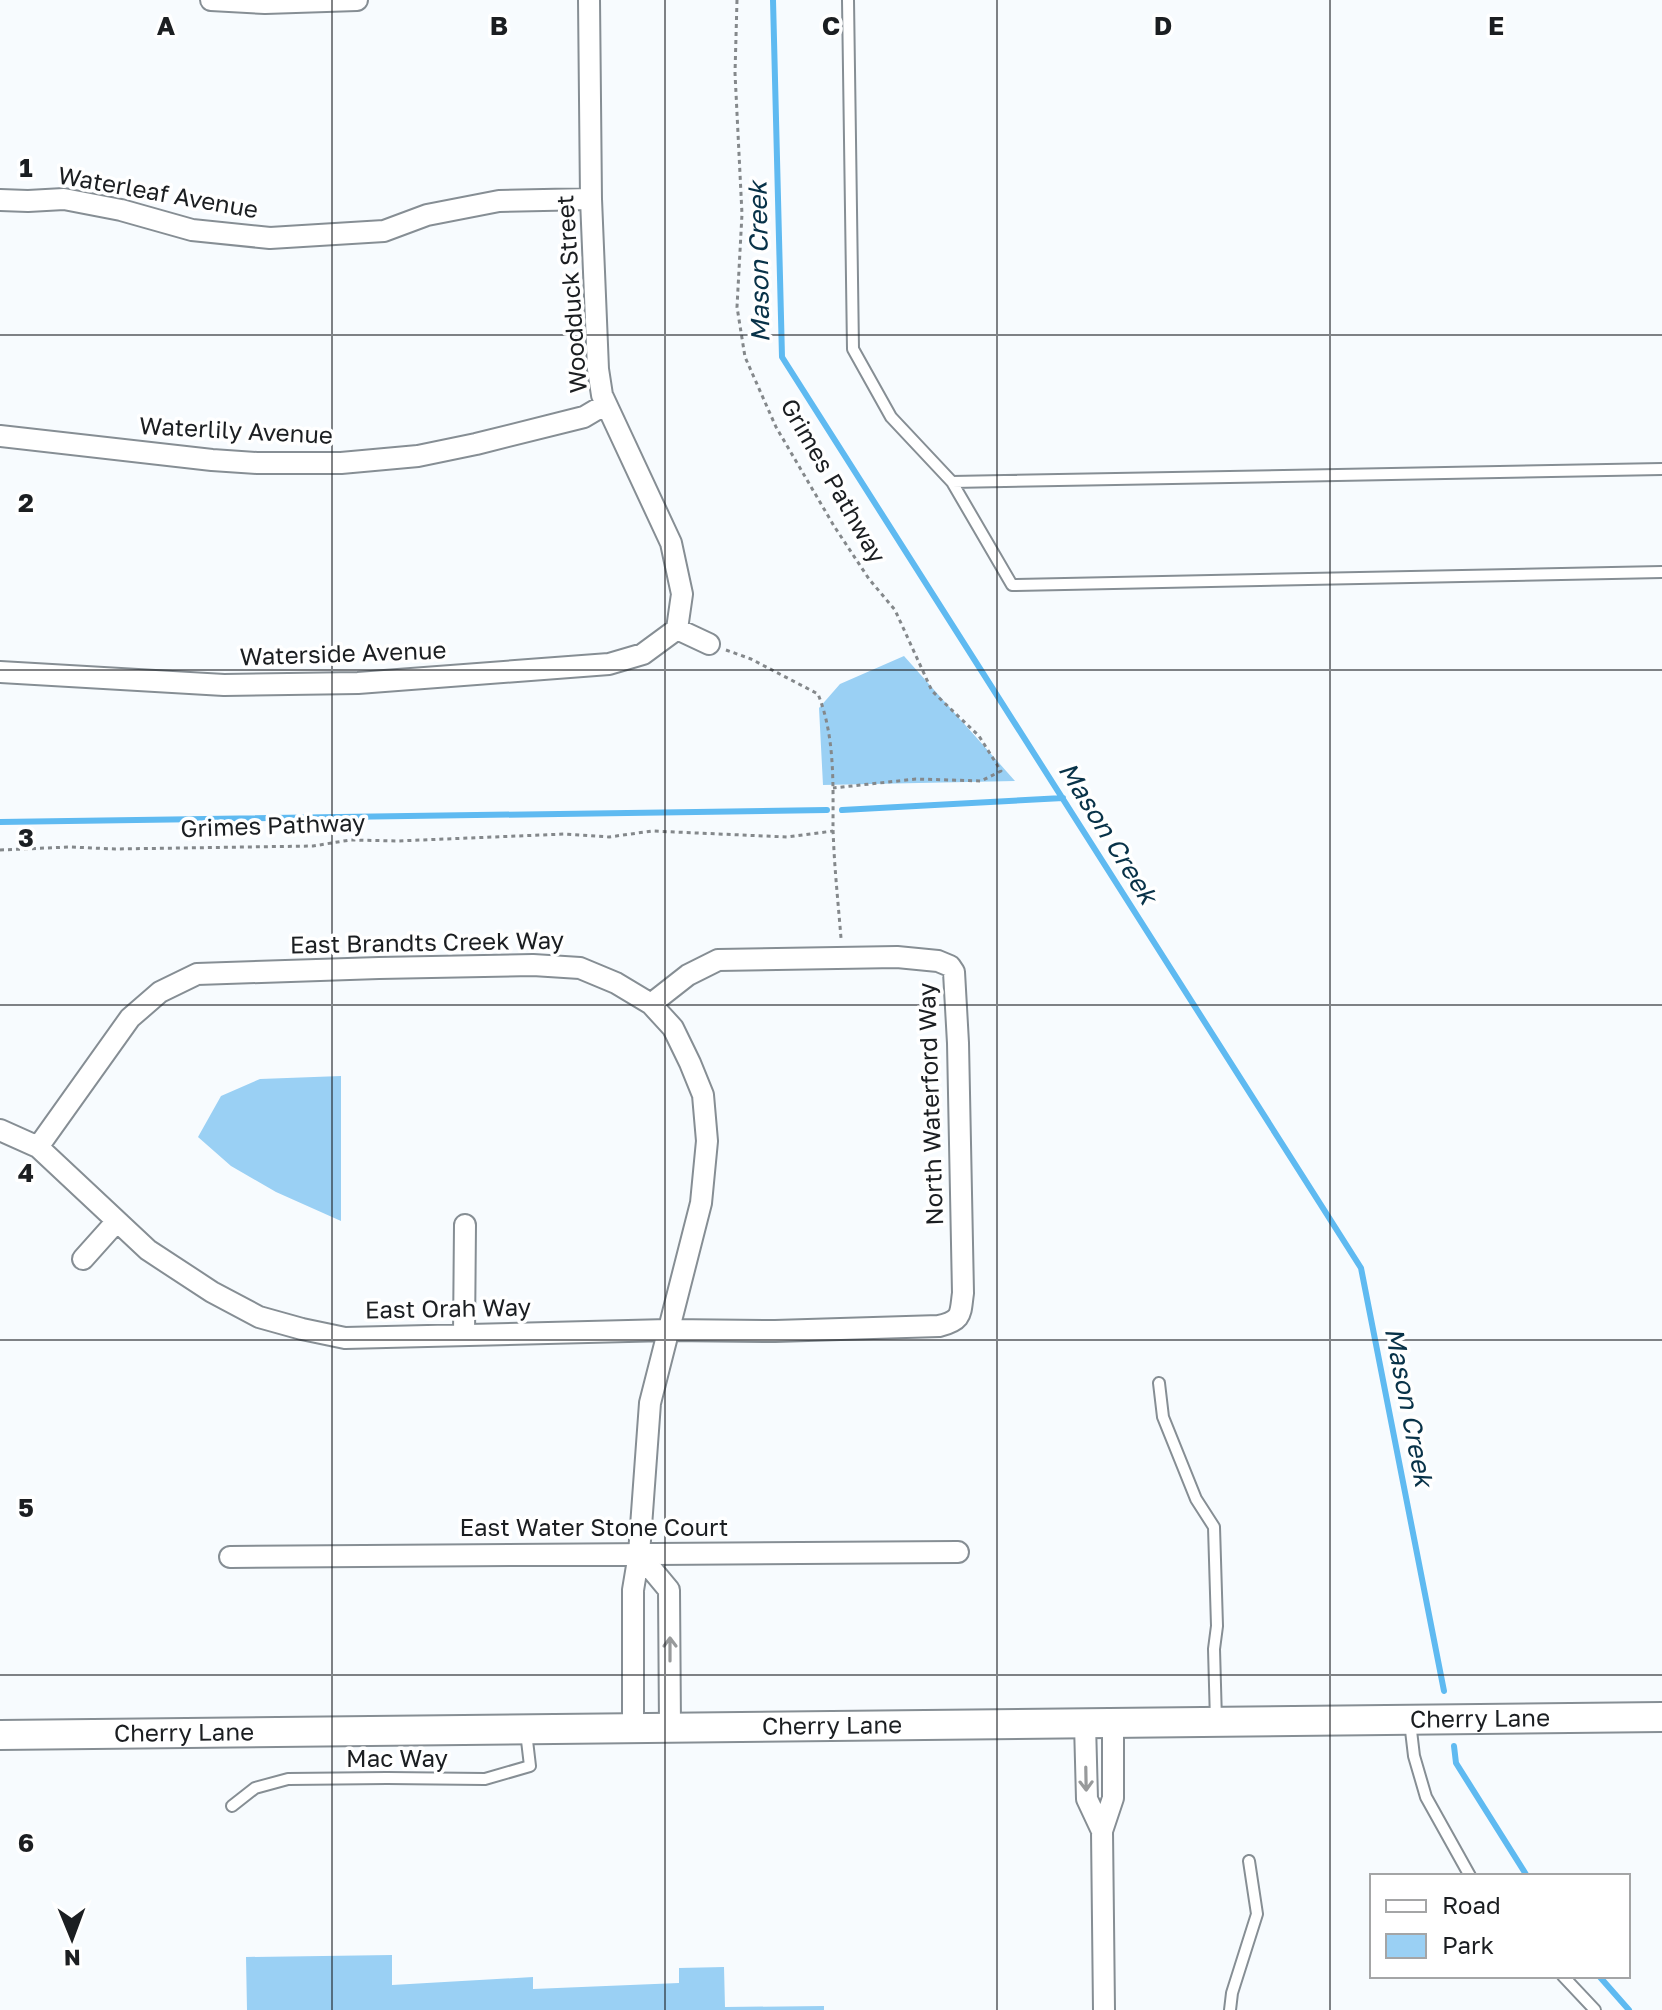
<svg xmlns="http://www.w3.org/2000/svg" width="1662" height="2010" font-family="'Golos Text',sans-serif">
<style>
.green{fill:#9ad0f4}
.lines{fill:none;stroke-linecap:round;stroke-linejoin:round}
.stream{stroke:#5fbaf1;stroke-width:6}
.lane-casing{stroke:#868e94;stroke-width:14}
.street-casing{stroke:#868e94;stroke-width:24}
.secondary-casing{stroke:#868e94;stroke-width:32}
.path{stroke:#84888b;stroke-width:3;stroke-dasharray:4 4;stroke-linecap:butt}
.lane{stroke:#fff;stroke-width:10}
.street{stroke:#fff;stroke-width:20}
.secondary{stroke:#fff;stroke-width:28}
.oneway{stroke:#989a9b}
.grid{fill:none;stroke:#1b1e21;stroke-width:2;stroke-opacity:0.55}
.labels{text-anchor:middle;stroke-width:7;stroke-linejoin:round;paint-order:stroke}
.street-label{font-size:24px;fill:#1b1e21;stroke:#fff}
.water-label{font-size:26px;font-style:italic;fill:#083248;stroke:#fff}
.grid-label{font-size:26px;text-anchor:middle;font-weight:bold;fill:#1b1e21;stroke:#fff;stroke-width:7;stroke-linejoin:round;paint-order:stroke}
</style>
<rect width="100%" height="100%" fill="#f7fbfe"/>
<path class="green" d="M904,656L1015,781L823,785L819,708L840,684Z
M341,1076V1221L276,1192L231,1166L198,1137L221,1096L260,1079Z
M392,1955V1985L533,1977V1989L679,1983V1968L724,1967L725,2007L824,2006V2010H247L246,1957Z"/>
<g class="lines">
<path class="stream" d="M773,0L782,357L1361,1268L1444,1691
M842,810L1063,798
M0,822L827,810
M1454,1746L1456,1763L1527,1876
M1599,1976L1629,2010"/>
<g class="lane-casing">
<path id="lane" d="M848,0L853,349L891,417L952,482L1012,585L1662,572
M952,482L1662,469
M1159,1383L1163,1417L1196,1499L1214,1527L1217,1626L1214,1649L1216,1721
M1410,1722L1414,1756L1426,1797L1470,1876
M232,1806L255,1788L288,1779L387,1778L485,1779L530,1766L526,1732
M1563,1976L1595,2010
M1230,2010L1232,1993L1257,1914L1249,1861"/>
</g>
<g class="street-casing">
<path id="street" d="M211,0L265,3L357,0
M589,0L591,199L598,369L602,395L671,543L682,594L677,629
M0,200L28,201L64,199L121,210L192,230L270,238L384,231L427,215L499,201L591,199
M0,436L212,460L257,463H341L418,456L476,444L584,417L606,404
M677,629L709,644
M0,672L224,685L358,683L609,664L643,654L677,629
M0,1130L38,1147L148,1250L212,1292L259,1317L302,1329L345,1338L668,1330L775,1331L939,1326C963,1320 960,1314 963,1293L958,1043L954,972L950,966L938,961L897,957L718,960L688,975L651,1004
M38,1147L130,1018L160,992L197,974L379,968L533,965L580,968L616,983L651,1004L673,1028L690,1063L703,1095L707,1141L701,1203L650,1403L639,1554
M83,1259L117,1221
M464,1335L465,1225
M230,1557L958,1552
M1085,1724L1087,1799L1102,1831
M633,1728V1590L639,1554L669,1590L670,1727
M1104,2010L1102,1831L1113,1798V1723"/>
</g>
<g class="secondary-casing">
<g id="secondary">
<path id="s1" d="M0,1735L1662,1717"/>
</g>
</g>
<path class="path" d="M737,0L735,73L742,214L737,307L745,357L776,427L834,526L869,579L895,610L932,691L979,736L1001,771L981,781L916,779L833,788
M726,650L751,659L818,694C835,736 833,783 833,828C834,864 838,901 841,938
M0,850L70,847L115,849L313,846L350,840L398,841L565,834L609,837L652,831L787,837L833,831"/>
<use href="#lane" class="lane"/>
<use href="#street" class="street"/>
<use href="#secondary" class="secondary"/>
</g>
<defs><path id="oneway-shaft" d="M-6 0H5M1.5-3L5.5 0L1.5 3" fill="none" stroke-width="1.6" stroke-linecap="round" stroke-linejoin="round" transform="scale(2)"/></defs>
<g class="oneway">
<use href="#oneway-shaft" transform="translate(670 1649) rotate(-90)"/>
<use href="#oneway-shaft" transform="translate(1086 1779) rotate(89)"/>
</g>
<path class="grid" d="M332,0V2010M665,0V2010M997,0V2010M1330,0V2010M0,335H1662M0,670H1662M0,1005H1662M0,1340H1662M0,1675H1662"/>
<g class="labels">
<g class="street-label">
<text transform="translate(158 193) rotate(10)" y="8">Waterleaf Avenue</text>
<text transform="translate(572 294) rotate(-94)" y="8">Woodduck Street</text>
<text transform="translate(236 431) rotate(3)" y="8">Waterlily Avenue</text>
<text transform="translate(833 481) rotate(60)" y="8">Grimes Pathway</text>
<text transform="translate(343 654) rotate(-2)" y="8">Waterside Avenue</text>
<text transform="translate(273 826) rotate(-2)" y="8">Grimes Pathway</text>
<text transform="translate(427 943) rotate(-1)" y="8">East Brandts Creek Way</text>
<text transform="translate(931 1104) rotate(-92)" y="8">North Waterford Way</text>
<text transform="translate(448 1309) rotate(-1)" y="8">East Orah Way</text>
<text x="594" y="1536">East Water Stone Court</text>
<text dy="8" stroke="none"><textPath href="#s1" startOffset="1480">Cherry Lane</textPath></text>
<text dy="8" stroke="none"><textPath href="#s1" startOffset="832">Cherry Lane</textPath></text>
<text dy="8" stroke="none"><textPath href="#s1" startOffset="184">Cherry Lane</textPath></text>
<text x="397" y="1767">Mac Way</text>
</g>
<g class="water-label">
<text transform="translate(759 262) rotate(-91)" y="9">Mason Creek</text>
<text transform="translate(1108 833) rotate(58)" y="9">Mason Creek</text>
<text transform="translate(1409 1407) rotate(79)" y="9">Mason Creek</text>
</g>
</g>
<g class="grid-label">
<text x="166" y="35">A</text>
<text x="499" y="35">B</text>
<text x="831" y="35">C</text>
<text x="1163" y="35">D</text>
<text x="1496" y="35">E</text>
<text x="26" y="177">1</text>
<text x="26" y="512">2</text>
<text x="26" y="847">3</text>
<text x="26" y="1182">4</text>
<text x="26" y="1517">5</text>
<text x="26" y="1852">6</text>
</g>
<rect x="1370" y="1874" width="260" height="104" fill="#ffffff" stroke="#a4a5a6" stroke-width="2"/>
<rect x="1386" y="1900" width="40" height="12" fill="#ffffff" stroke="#a4a5a6" stroke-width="2"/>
<text x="1442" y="1914" font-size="24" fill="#1b1e21">Road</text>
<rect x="1386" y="1934" width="40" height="24" fill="#9ad0f4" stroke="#a4a5a6" stroke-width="2"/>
<text x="1442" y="1954" font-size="24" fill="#1b1e21">Park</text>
<g transform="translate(72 1938) rotate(179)" stroke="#ffffff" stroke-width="6" paint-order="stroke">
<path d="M0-6L14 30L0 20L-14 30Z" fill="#1b1e21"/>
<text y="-12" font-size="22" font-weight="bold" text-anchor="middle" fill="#1b1e21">N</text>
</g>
</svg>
